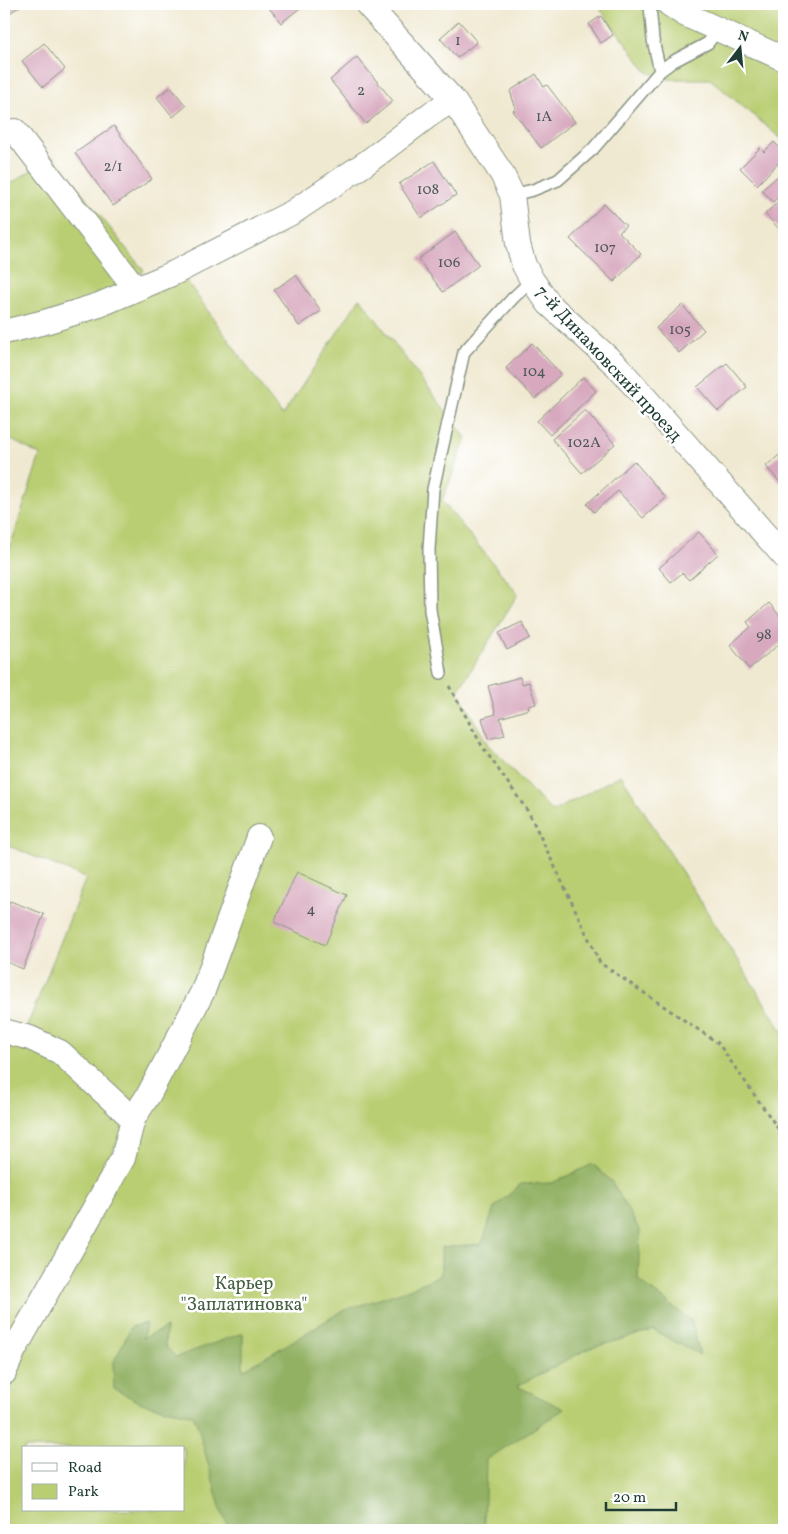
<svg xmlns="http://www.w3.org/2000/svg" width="788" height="1534" font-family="Vollkorn,serif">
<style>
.green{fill:#b9ce72;stroke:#6c8653;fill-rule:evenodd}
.forest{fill:#92b164;stroke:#58774c}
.building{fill:#d7a8be}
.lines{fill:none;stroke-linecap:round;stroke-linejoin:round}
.lane-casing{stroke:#889382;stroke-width:14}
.street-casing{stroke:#889382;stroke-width:26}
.path{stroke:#889382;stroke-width:3;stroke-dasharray:4 4;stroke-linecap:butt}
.lane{stroke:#fff;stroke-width:11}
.street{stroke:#fff;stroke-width:24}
.labels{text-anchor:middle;stroke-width:5;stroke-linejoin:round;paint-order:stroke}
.number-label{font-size:15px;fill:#4d5856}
.street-label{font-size:18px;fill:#1f3d34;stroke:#fff}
.park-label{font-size:18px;fill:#466144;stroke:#fff}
</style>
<rect width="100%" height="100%" fill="#fff"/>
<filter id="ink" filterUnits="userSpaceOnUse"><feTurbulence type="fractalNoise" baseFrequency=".02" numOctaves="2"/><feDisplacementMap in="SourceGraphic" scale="10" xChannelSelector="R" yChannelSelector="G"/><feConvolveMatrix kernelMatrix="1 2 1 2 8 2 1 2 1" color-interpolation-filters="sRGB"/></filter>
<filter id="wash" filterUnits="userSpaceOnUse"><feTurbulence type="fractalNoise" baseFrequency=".0096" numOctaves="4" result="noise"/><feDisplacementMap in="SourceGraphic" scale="20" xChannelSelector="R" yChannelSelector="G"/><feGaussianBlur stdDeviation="1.12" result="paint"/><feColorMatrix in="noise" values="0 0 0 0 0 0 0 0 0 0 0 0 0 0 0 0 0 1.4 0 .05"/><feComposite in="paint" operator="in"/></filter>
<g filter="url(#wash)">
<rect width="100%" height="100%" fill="#f0e9d1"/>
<path class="green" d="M600,4H784V141L710,79H669L647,72L598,6Z
M53,156L144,271L97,298L4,327V188Z
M184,277L282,416L360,298L466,438L442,501L518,594L458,691L488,745L552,812L621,775L784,1034V1530H4V1057L6,1052L26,1029L86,878L4,844V566L40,455L4,436V340ZM24,1448H184V1510H24Z"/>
<path class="forest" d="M593,1164L612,1182L640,1231L638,1280L692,1321L700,1355L653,1330L588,1349L517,1386L564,1409L486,1460L484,1530H379L367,1527L344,1530H231L222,1514L198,1427L193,1415L144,1404L114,1389L113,1364L131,1327L146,1323L143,1338L166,1328L165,1346L176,1357L243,1333V1370L283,1347L342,1311L407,1290L441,1275V1247L482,1244L494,1208L521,1184L552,1183Z"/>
<g id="blocks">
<path class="building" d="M4,4H23L4,17Z
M266,4H305L281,23Z
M601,16L613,35L601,43L589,24Z
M459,21L477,42L457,58L440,38Z
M44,43L65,69L43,87L22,61Z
M357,57L393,101L366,124L330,80Z
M536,74L544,87L547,85L575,122L541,148L513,111L516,109L510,91Z
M171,87L186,106L173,117L157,97Z
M114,126L152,179L113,206L75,153Z
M774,142L784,152V157L757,185L740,168L760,148L764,152Z
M434,161L456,195L421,218L399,184Z
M779,175L784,181V192L773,202L762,190Z
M784,196V234L765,214Z
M604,204L626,226L619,232L641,254L614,282L570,239Z
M455,232L479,265L443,292L418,259Z
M296,275L321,311L299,326L274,290Z
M682,305L704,330L679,353L656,328Z
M532,343L561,374L535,399L506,368Z
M727,363L747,387L718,411L697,387Z
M583,377L596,391L550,435L537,421Z
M585,410L615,444L582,473L552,439Z
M784,451V485L783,486L766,466Z
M634,461L666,498L643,518L618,491L594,512L587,504Z
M699,532L718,554L689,580L682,573L671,582L659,568Z
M769,603L784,621V640L749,669L730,645L751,627L747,622Z
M522,622L530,638L507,650L499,633Z
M520,677L522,684L529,682L536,704L528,706L529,709L500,718L505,735L488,739L482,718L496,714L488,686Z
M297,872L347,895L325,945L274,922Z
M10,901L44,914L23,969L4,961V918Z"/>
</g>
</g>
<g filter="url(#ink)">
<use href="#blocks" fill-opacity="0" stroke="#889382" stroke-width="1"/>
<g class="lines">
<g class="lane-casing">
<path id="lane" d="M660,71L672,62L708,43L718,29
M512,195L533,190L558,180L593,149L660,71L653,40L650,6L651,4
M441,673L430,610L429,549L433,489L464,352L513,298L532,280"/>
</g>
<g class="street-casing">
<path id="street" d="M367,4L453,100L502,174L512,195L518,244L524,265L532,280L549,304L617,366L784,556
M669,4L684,14L784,59
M15,131L136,289
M4,332L45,322L99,305L174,273L293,212L366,163L432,113L453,100
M4,1031L30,1038L60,1052L133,1119
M4,1373L14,1350L123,1158L133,1119L149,1094L203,991L259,837"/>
</g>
<path class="path" d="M449,686L482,746L529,813L575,909L600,963L718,1043L784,1137"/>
<use href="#lane" class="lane"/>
<use href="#street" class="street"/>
</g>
</g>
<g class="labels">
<g class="number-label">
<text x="458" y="45">1</text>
<text x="361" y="95">2</text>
<text x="544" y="121">1А</text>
<text x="113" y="171">2/1</text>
<text x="428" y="194">108</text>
<text x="605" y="252">107</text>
<text x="449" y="267">106</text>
<text x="680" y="334">105</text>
<text x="534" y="376">104</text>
<text x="584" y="447">102А</text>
<text x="764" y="639">98</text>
<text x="311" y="914">4</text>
</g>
<g class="street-label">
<text transform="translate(609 363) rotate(47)" y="6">7-й Динамовский проезд</text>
</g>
<g class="park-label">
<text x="244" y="1289">Карьер<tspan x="244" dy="21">"Заплатиновка"</tspan></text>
</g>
</g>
<rect width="788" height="1534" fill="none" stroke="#fff" stroke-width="20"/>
<rect x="22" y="1446" width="162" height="65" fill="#ffffff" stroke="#a5b1ae"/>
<rect x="32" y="1463" width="25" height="8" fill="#ffffff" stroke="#a5b1ae"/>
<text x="68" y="1472" font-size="15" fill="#1f3d34">Road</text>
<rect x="32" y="1484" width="25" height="15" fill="#b9ce72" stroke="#a5b1ae"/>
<text x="68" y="1496" font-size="15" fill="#1f3d34">Park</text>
<g transform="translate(740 48) rotate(16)" stroke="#ffffff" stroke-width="4" paint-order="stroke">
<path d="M0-4L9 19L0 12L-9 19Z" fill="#1f3d34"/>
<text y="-8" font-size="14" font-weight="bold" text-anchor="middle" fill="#1f3d34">N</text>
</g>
<path d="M606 1502v8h70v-8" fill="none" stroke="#1f3d34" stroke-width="2.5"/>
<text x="613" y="1502" font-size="15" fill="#1f3d34" stroke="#ffffff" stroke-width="4" paint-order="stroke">20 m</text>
</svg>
